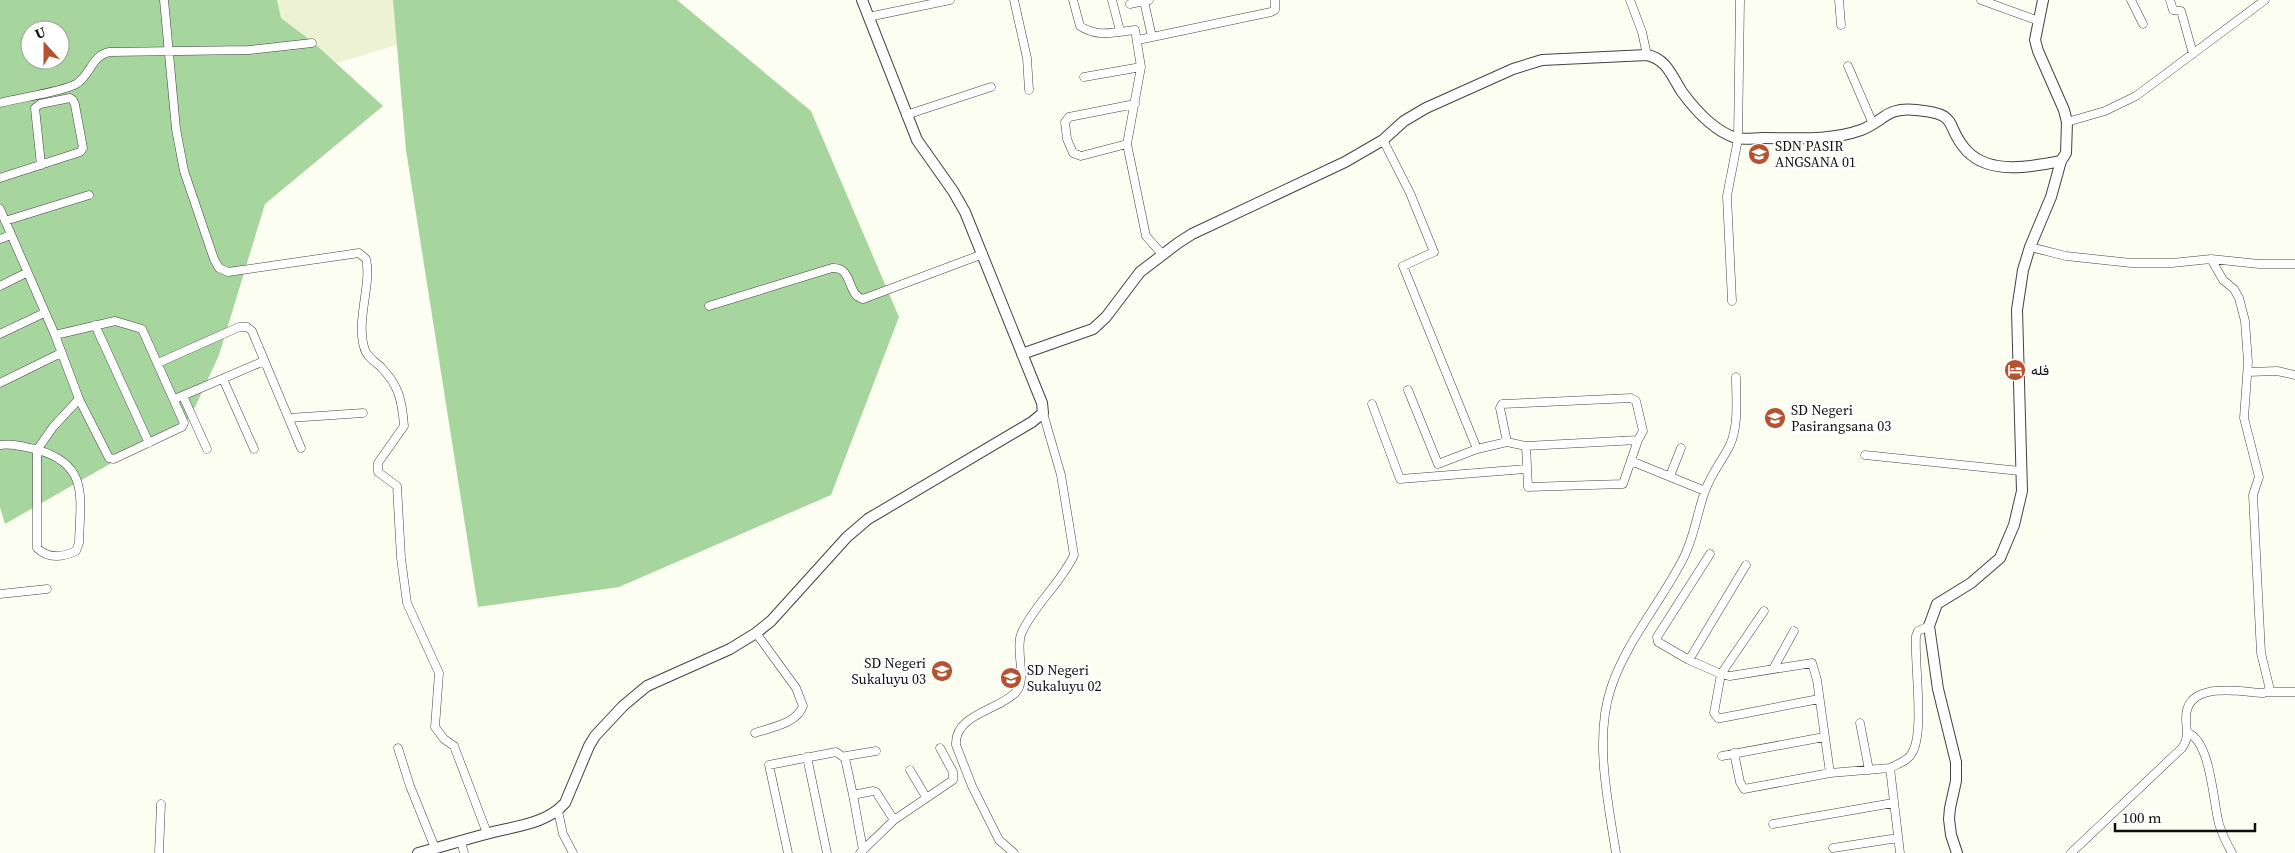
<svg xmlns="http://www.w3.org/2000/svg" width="2295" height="853" font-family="'Source Serif 4',Vazirmatn,serif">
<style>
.farmland{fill:#ecf2d3}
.forest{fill:#a7d59e;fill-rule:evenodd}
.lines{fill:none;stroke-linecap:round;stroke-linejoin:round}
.minor-casing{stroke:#424242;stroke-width:9}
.tertiary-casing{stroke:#424242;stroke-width:12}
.minor{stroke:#fff;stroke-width:8}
.tertiary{stroke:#fff;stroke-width:10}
.labels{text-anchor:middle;stroke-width:5;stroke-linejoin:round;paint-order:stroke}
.poi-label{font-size:14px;fill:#0f0f0f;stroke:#fff;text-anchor:start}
</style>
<rect width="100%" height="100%" fill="#fdfef2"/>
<path class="farmland" d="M207,0H418L423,37L245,91Z"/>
<path class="forest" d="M0,0H277L281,18L314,43L383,106L265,204L219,355L190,418L5,524L0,507ZM30,30H60V60H30Z
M393,0H677L811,111L899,317L831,495L619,587L478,607L406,150Z"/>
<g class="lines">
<g class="minor-casing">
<path id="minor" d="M164,0L176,129L184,171L214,259L219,268L228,272L359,253L366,259C372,283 356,320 364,347C366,356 374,361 381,367C399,386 402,400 404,426L378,463V472L397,486L401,558L407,603L439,673L435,727L444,739L454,746L487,833
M1014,0L1027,58L1029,90
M1073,0L1080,26C1098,38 1115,32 1135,30L1141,67L1127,144L1146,236L1162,254
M1112,0L1120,31
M1630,0L1642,32L1647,55
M1839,0L1841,25
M1981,0L2039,21
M2131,0L2143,24
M2170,0L2173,10L2181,11L2193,54
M1144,1L1152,37
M1130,4L1149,0
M868,17L950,0
M1138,40L1271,12L1275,10V0
M1848,66L1873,124
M1084,77L1141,67
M0,103C18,98 62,92 76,84C91,75 91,56 109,52L249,50L312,43
M906,115L991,87
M2067,122L2105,111L2136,96L2265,0
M1383,140L1410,193L1434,252L1403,266L1477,449L1507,442
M1127,144L1081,156L1073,153L1067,139L1065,122L1069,117L1135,104
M0,178L80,152L83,148L75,105L73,100L70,98L40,104L35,108L41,165
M0,209L55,335L79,399L53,427L37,450V548C48,559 63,557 76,551L79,543C80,499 90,465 38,450C26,447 12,443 0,445
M5,221L89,195
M0,239L11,235
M2030,247L2066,256L2131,263H2172L2211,259L2259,264H2295
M0,286L26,273
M1732,301L1727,196L1738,139L1740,0
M709,306L832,268C854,267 846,295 863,299L983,254
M95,325L149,443
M0,334L44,313
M55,335L115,321L142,329L184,423L182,427L114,459L109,458L79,399
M158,363L239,327H247L252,331L301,448
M2248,372L2277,371L2295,375
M223,379L254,449
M0,383L61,353
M1408,390L1438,464L1477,449
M183,396L207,449
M175,399L264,361
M1372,404L1400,479L1527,469
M289,418L363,413
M1526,446L1638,440L1623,484L1528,487L1526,446L1507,442L1500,408L1502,404L1631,398L1636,401L1643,431L1638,440
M1865,455L2020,471
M1631,461L1705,491
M1670,476L1681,448
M1710,554L1657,637L1658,642L1689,660L1721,674L1764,611
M0,594L47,589
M1689,660L1746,565
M1773,669L1794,631
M2268,692H2295
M1819,699L1721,718H1718L1714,713L1721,674L1730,676L1812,663L1817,680L1830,773
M1860,723L1869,770
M755,733C772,727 796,724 803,706L796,688L756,633
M2188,733C2211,742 2213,802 2219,824C2222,834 2227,844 2232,853
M398,748L410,786L435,848
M876,751L846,756L845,758L853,795L873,791L876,792L894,820
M1734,753L1740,782L1744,789L1830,773L1890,768L1900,853
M1722,756L1824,737
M807,757L827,853
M1890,768C1897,764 1908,761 1912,753C1925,732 1914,663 1916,636L1918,631L1929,626
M910,770L926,797
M853,795L863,850
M558,811L563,834L573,853
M1773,824L1893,803
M461,841L464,853
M1833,848L1898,838
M159,853L161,804
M788,853L769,765L836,752L845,758
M860,853L894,820L953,780V772L940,748
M1014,853L999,840L972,786L956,745C954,714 1000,710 1016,692C1028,679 1014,648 1022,632C1035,604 1061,583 1074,555L1061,475L1043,413
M1616,853C1608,802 1594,738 1611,688C1626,642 1661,602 1683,559C1694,538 1697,513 1705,491C1711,474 1722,461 1730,445C1739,425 1736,398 1736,377
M2071,853L2182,748C2190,736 2186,731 2186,718C2186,680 2239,692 2264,693L2270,690L2261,653L2253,495L2259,477L2244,418L2248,362L2245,321L2239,298L2234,289L2223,280L2211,259"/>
</g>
<g class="tertiary-casing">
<path id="tertiary" d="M1022,354L1093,329L1106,317L1140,272L1178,243L1192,234L1345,162L1383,140L1404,121L1426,108L1513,69L1542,60L1647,55C1667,59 1672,77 1682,92C1696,111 1714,131 1736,138C1744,140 1755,138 1763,138C1794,138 1831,141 1861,130C1885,121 1885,107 1916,110C1962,114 1943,125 1967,151C1990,175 2031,167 2061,161
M418,853C441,847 463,840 486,834C514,826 545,825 565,803L589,746L595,736L623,706L647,686L730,649L756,633L771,621L847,537L868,519L1032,422L1043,413L1042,403L965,212L953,191L917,140L862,0
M1957,853L1951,835L1949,819L1950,808L1956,781V762L1938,689L1929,626L1937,604L1971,583L2000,558L2014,525L2022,491L2017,310L2023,270L2030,247L2051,197L2061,161L2066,153L2067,122L2064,110L2038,51L2035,40L2043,0"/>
</g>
<use href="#minor" class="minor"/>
<use href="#tertiary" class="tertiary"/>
</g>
<defs>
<g id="school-disc" transform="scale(1.125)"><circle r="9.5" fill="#b45232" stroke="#fff"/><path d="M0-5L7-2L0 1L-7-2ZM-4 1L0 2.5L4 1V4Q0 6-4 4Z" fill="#fff"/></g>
<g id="hotel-disc" transform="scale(1.125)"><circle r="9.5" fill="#b45232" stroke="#fff"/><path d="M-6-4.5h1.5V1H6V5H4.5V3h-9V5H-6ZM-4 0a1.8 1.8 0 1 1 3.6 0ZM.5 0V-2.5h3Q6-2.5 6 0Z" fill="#fff"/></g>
</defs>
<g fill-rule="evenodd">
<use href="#school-disc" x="1759" y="154"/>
<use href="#hotel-disc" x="2015" y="370"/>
<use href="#school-disc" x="1775" y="418"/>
<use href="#school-disc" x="942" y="671"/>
<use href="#school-disc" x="1011" y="678"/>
</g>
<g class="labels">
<g class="poi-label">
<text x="1775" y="151">SDN PASIR<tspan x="1775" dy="16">ANGSANA 01</tspan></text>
<text x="2031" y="375">فله</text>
<text x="1791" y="415">SD Negeri<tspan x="1791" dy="16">Pasirangsana 03</tspan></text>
<text x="926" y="668" text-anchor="end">SD Negeri<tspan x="926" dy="16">Sukaluyu 03</tspan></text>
<text x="1027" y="675">SD Negeri<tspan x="1027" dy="16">Sukaluyu 02</tspan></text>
</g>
</g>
<g transform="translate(45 45) rotate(339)"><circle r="24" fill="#ffffff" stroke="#9f9f9f"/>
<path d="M0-4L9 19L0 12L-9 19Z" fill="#b45232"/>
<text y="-8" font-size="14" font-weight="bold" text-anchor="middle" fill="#0f0f0f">U</text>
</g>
<path d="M2115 823v8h140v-8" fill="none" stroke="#0f0f0f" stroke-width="2.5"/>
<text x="2122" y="823" font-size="15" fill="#0f0f0f" stroke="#ffffff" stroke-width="4" paint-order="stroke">100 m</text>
</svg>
